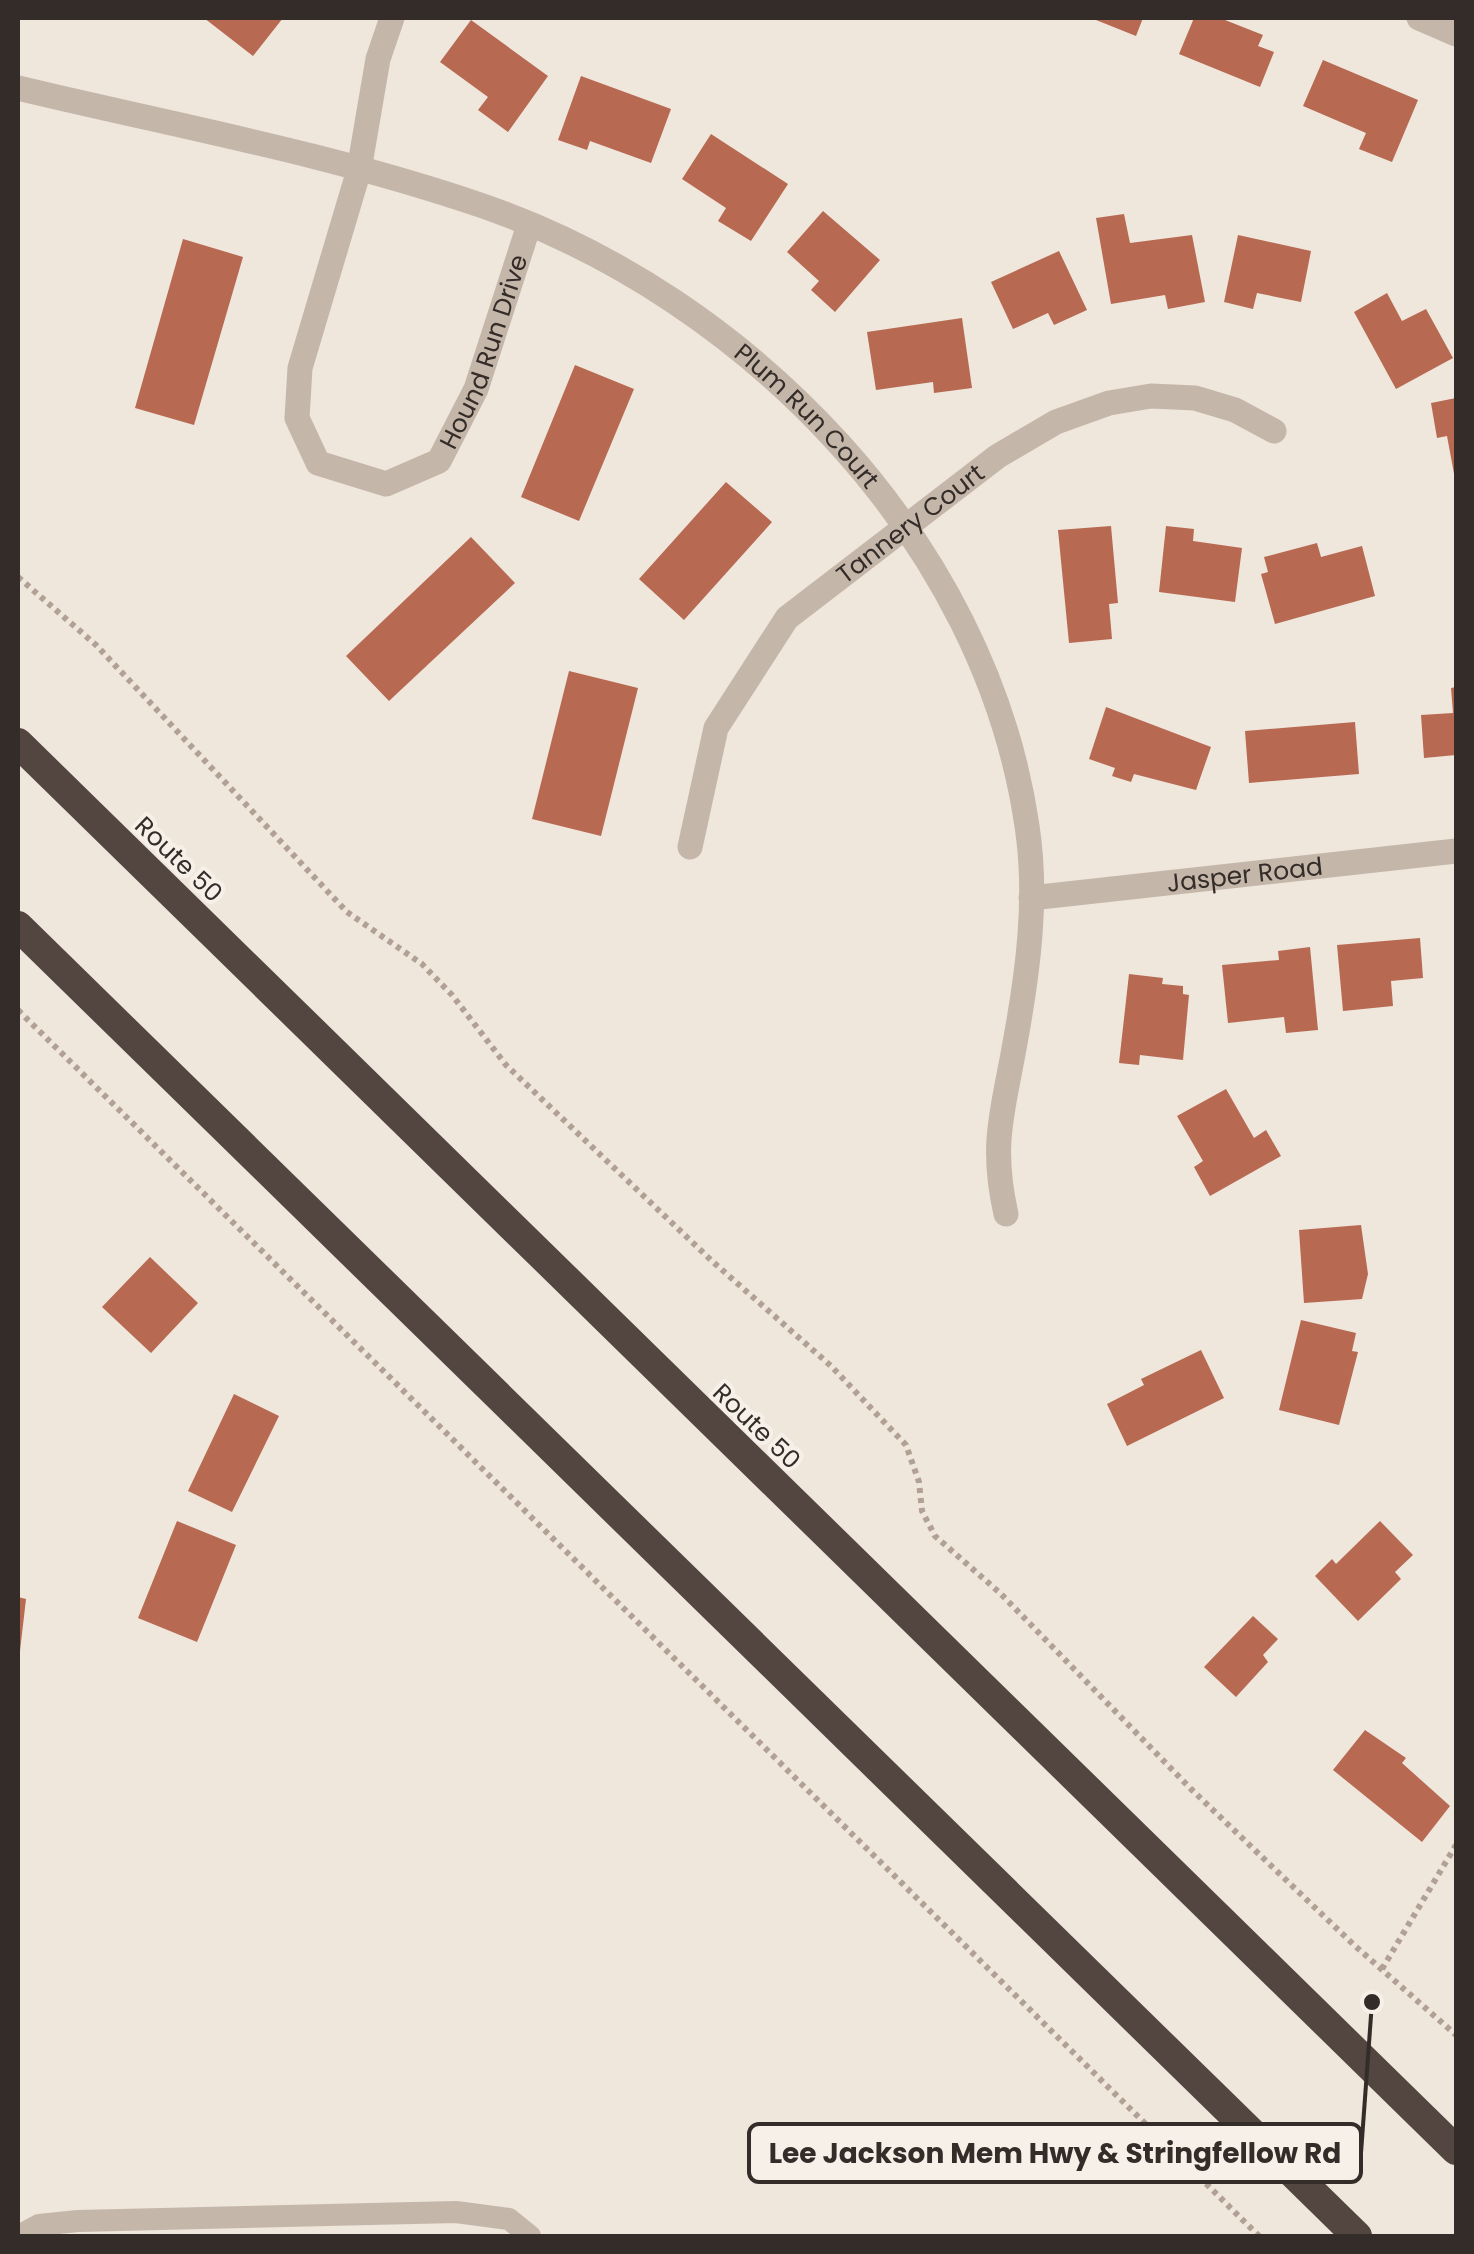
<svg xmlns="http://www.w3.org/2000/svg" width="1474" height="2254" font-family="Poppins,sans-serif">
<style>
.building{fill:#b76952}
.lines{fill:none;stroke-linecap:round;stroke-linejoin:round}
.path{stroke:#b1a094;stroke-width:6;stroke-dasharray:5 5;stroke-linecap:butt}
.lane{stroke:#c5b6aa;stroke-width:22}
.street{stroke:#c5b6aa;stroke-width:25}
.highway{stroke:#534641;stroke-width:30}
.labels{text-anchor:middle;stroke-width:8;stroke-linejoin:round;paint-order:stroke}
.street-label{font-size:25px;fill:#342c28;stroke:#f7f0e8}
.leader{fill:none;stroke:#342c28;stroke-width:4}
.callout-dot{fill:#342c28;stroke:#f7f0e8;stroke-width:4}
.callout{fill:#f7f0e8;stroke:#342c28;stroke-width:4}
.callout-label{font-size:28px;text-anchor:middle;font-weight:bold;fill:#342c28}
</style>
<rect width="100%" height="100%" fill="#efe6dc"/>
<path class="building" d="M204,18H283L253,56Z
M1091,18H1143L1136,36Z
M1194,18H1220L1263,35L1258,46L1274,52L1260,87L1179,54Z
M471,20L548,76L508,132L478,110L488,97L440,62Z
M1323,60L1418,100L1392,162L1359,149L1366,133L1303,106Z
M581,76L671,109L651,163L590,141L587,150L558,140Z
M711,134L788,184L751,241L718,221L726,208L682,179Z
M823,211L880,260L835,312L811,290L819,281L787,252Z
M1124,214L1130,243L1192,235L1205,302L1168,309L1165,295L1111,304L1096,218Z
M1238,235L1311,251L1301,302L1257,293L1253,309L1224,302Z
M183,239L243,257L194,425L135,408Z
M1059,251L1087,310L1054,325L1048,313L1013,329L991,282Z
M1387,293L1402,321L1426,309L1453,358L1396,389L1354,312Z
M962,318L972,388L934,393L933,382L876,390L867,332Z
M575,365L634,389L579,521L521,497Z
M1456,398V479H1455L1447,436L1437,438L1431,403Z
M726,482L772,522L684,620L639,579Z
M1111,526L1118,603L1109,604L1112,639L1069,643L1058,530Z
M1166,526L1194,529L1193,541L1242,548L1235,602L1159,592Z
M471,537L515,583L389,701L346,656Z
M1317,543L1321,557L1362,546L1375,596L1275,624L1261,574L1268,572L1264,557Z
M569,671L638,688L601,836L532,819Z
M1456,687V755L1424,758L1421,715L1453,713L1451,688Z
M1106,707L1211,747L1196,790L1134,774L1131,782L1112,776L1115,768L1089,759Z
M1355,722L1359,774L1249,783L1245,731Z
M1420,938L1423,978L1391,981L1393,1006L1343,1011L1337,945Z
M1310,947L1318,1030L1286,1033L1284,1017L1228,1023L1222,965L1279,960L1278,951Z
M1129,974L1163,978L1162,984L1183,986V994L1189,995L1183,1060L1140,1055L1139,1065L1119,1063Z
M1226,1089L1254,1138L1266,1130L1281,1156L1210,1196L1194,1167L1203,1161L1177,1116Z
M1361,1225L1368,1274L1362,1299L1304,1303L1299,1230Z
M150,1257L198,1303L151,1353L102,1307Z
M1301,1320L1356,1333L1352,1351L1358,1352L1339,1425L1279,1410Z
M1201,1350L1224,1398L1127,1446L1107,1404L1144,1385L1141,1379Z
M234,1394L279,1416L232,1512L188,1491Z
M177,1521L236,1545L197,1642L138,1618Z
M1380,1521L1413,1555L1395,1572L1401,1579L1358,1621L1315,1576L1332,1559L1336,1564Z
M18,1597L26,1599L20,1651H18Z
M1253,1616L1278,1639L1263,1655L1268,1662L1236,1697L1204,1667Z
M1365,1730L1406,1758L1402,1763L1450,1806L1422,1842L1333,1770Z"/>
<g class="lines">
<path class="path" d="M18,577L96,645L347,912L422,964L452,995L506,1065L712,1261L831,1366L906,1445L919,1482L922,1511L935,1536L1000,1593L1191,1789L1354,1945L1456,2035
M18,1010L1259,2236
M1382,1969L1456,1845"/>
<path class="lane" d="M19,2236L39,2225L78,2221L456,2212L509,2219L530,2236"/>
<g class="street">
<path id="s1" d="M392,18L378,59L359,170L300,368L297,418L318,463L386,484L439,461L476,389L529,225"/>
<path d="M1419,18L1456,34"/>
<path id="s2" d="M18,88C172,125 332,154 483,206C749,298 986,542 1027,826C1038,898 1028,972 1015,1043C1003,1112 990,1143 1006,1214"/>
<path id="s3" d="M690,847L716,728L787,618L998,456L1056,422L1109,403L1151,396L1195,398L1235,410L1274,431"/>
<path id="s4" d="M1031,898L1456,851"/>
</g>
<path class="highway" d="M18,743L1456,2150
M18,926L1357,2236"/>
</g>
<g class="labels">
<g class="street-label">
<text dy="9" stroke="none"><textPath href="#s1" startOffset="710">Hound Run Drive</textPath></text>
<text dy="9" stroke="none"><textPath href="#s2" startOffset="870">Plum Run Court</textPath></text>
<text dy="9" stroke="none"><textPath href="#s3" startOffset="408">Tannery Court</textPath></text>
<text transform="translate(179 859) rotate(44)" y="9">Route 50</text>
<text dy="9" stroke="none"><textPath href="#s4" startOffset="215">Jasper Road</textPath></text>
<text transform="translate(757 1426) rotate(44)" y="9">Route 50</text>
</g>
</g>
<path class="leader" d="M1372 2002L1361 2153"/>
<circle class="callout-dot" cx="1372" cy="2002" r="10"/>
<rect class="callout" x="749" y="2124" width="612" height="58" rx="10"/>
<g class="callout-label">
<text x="1055" y="2163">Lee Jackson Mem Hwy &amp; Stringfellow Rd</text>
</g>
<rect width="1474" height="2254" fill="none" stroke="#342c28" stroke-width="40"/>
</svg>
